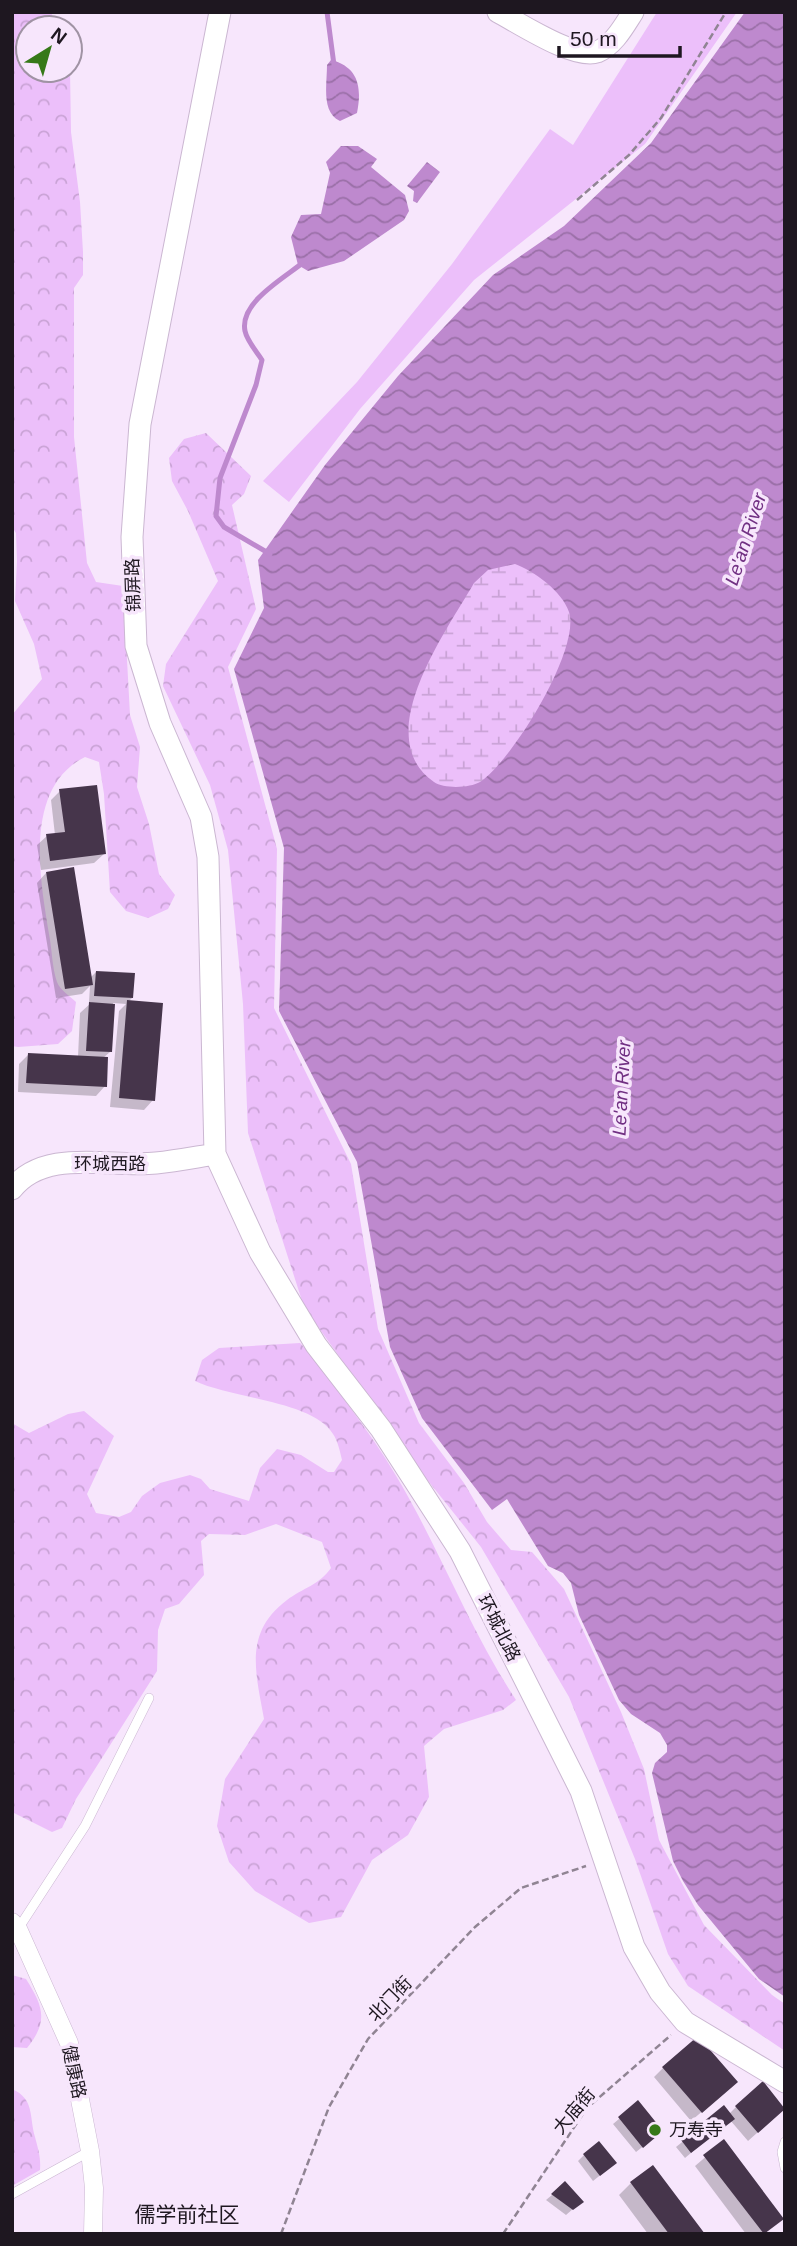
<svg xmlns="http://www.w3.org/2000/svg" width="797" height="2246" font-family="Helvetica,'Noto Sans SC',sans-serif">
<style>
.green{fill:#ecbffa}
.forest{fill:url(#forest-crowns)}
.wetland{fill:url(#wetland-marsh)}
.water{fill:url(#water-waves);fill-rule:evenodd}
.shadow{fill:#0003}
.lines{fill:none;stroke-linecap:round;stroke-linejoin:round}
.stream{stroke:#be89ce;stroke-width:5}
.building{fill:#46354b}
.service-casing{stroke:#cbb7d2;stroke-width:10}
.minor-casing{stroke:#cbb7d2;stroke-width:19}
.tertiary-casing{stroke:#cbb7d2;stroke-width:23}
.path{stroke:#908493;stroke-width:2.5;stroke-dasharray:7 3.5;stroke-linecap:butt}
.service{stroke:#fff;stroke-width:9}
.minor{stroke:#fff;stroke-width:18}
.tertiary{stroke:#fff;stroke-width:21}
.poi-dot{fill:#367918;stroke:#f7e6fc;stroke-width:2.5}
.labels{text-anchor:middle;stroke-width:7;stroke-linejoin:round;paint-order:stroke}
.street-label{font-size:18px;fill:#1e1720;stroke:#f7e6fc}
.poi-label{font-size:18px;fill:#1e1720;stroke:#f7e6fc;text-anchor:start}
.water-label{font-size:19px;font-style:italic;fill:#713083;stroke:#f7e6fc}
.quarter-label{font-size:21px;fill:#1e1720;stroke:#f7e6fc}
</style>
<defs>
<pattern id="forest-crowns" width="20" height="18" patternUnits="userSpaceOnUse" patternTransform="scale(1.75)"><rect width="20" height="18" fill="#ecbffa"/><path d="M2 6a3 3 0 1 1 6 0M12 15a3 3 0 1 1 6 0" fill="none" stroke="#caa3d6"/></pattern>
<pattern id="wetland-marsh" width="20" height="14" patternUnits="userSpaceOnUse" patternTransform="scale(1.75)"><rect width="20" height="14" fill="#ecbffa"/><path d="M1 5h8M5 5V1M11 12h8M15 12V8" fill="none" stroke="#caa3d6"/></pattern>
<pattern id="water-waves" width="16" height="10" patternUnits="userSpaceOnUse" patternTransform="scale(1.75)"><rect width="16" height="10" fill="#be89ce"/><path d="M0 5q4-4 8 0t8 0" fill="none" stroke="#9a6fa7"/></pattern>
</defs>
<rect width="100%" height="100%" fill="#f7e6fc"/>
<path class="green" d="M657,12H737L645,144L474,280L360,409L289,502L263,481L357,382L452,264L550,129L573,145Z"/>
<path class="forest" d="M12,12H51L57,28H28V70H70L71,132L80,202L83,252V275L74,288V437L87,563L96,582L123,586L130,715L140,747L137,787L149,824L159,874L175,895L168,909L148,918L126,911L110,892L104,794L99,762L85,757C23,788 40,879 49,934C52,949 52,968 57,982C60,990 70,996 76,1002L72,1031L58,1044L18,1047L12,1046V715L42,679L34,644L15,601L17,561L16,533L12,527Z
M206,433L251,476L244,494L232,505L256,609L228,667L277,849L274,1008L351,1164L378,1329L419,1423L464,1483L487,1522L511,1550L532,1552L564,1589L621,1712L644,1769L659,1840L704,1925L772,1995L785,2004V2051L688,1986L668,1954L635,1859L569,1697L481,1547L425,1477L304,1307L248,1133L243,1004L228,850L210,785L163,686L166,664L218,581L188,511L172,481L169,458L184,439Z
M300,1343L312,1355C340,1395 371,1433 395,1474C439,1547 469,1629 516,1700L503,1710L444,1729L424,1746L429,1797L408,1835L372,1860L341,1917L309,1923L255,1891L229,1862L217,1826L225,1779L264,1719C256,1673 243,1633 287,1600C303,1588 319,1585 331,1568L322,1542L276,1524L245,1535L209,1534L201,1541L204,1575L179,1604L165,1609L158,1630L157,1671L76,1799L62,1828L52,1832L12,1812V1423L29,1433L68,1414L84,1411L114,1436L87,1494L96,1513L119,1517L131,1512L142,1496L160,1483L190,1475L201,1479L210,1489L249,1501L260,1468L277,1449L301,1455L328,1472H334L342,1460C340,1452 338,1441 333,1434C314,1401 230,1398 195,1381L202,1360L219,1348Z
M12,1975L26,1979C43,2006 49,2021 27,2048L12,2047Z
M12,2089C35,2099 29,2117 35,2137C38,2149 41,2157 40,2170L12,2186Z"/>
<path class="wetland" d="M319,491L592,578L533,749L393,845Z"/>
<path class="water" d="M745,12H785V1997L759,1979L698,1905L683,1881L673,1861L652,1773L655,1763L667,1752V1745L660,1733L631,1714L619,1700L579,1615L571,1583L563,1573L548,1566L507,1499L492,1510L422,1418L390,1347L357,1162L279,1011L284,848L234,669L264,608L258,560L325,465L398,376L493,275L564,226L651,143ZM515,564C534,571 562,591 569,612C581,649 512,761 480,782C470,788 444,789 434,782C369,737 446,632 474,583L488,570Z
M331,60C359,67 362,88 357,113L340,121C321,112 327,85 327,65Z
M341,146H358L377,159L371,167L405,195L409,211L404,220L344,261L308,271L298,265L291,237L301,215L321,214L330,173L326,162Z
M427,162L440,172L417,203L413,201L414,191L407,186Z"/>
<path class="shadow" d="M60,791L104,854L94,863L41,870L37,845L47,836L55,835L51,800Z
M46,873L90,978L96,972L132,998L128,1002L153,1100L144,1110L110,1107L119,1011L126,1004L113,1003L110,1052L103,1058L105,1086L96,1096L18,1092L19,1064L28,1055L78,1057L80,1013L92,1002H89L90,986L82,994L56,998L37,883Z
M663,2068L726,2091L691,2121L654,2077Z
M638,2103L655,2137L636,2152L613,2124Z
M736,2107L775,2117L748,2141L730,2120L685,2158L676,2147L724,2108L729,2114Z
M723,2142L764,2234H746L695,2166Z
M584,2155L608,2169L593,2181L578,2161Z
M631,2183L703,2234H648L619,2195Z
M565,2184L581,2202L566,2215L546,2200Z"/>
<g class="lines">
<path class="stream" d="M327,12L334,65
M270,554L224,527L216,516L220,478L256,385L262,360C257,352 247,341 245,331C239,302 286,277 305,261"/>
</g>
<path class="building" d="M97,785L106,854L50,861L46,834L65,832L59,789Z
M74,867L93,985L65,989L46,872Z
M96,971L135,973L133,998L94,996Z
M127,1000L163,1003L155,1101L119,1098Z
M89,1002L115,1004L112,1052L86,1051Z
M28,1053L108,1057L107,1087L26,1083Z
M698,2036L738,2082L702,2113L662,2067Z
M763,2081L785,2109L758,2133L735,2106Z
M638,2100L663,2131L643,2148L618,2117Z
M724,2105L735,2119L691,2153L681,2140Z
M724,2139L784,2219L764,2234L703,2155Z
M599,2141L617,2163L600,2176L583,2154Z
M653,2165L705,2234H669L630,2182Z
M565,2181L584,2202L573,2210L551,2194Z"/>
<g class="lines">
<g class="service-casing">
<path id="service" d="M18,1929L85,1826L149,1698
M785,2142L782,2152L785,2168
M12,2194L90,2151"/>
</g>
<g class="minor-casing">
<path id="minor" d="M12,1922L18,1929L69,2043L90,2151L94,2188L93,2234"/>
</g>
<g class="tertiary-casing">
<path id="tertiary" d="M220,12L140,424L132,537L136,646L160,723L201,817L208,857L215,1154L260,1252L316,1345L381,1429L460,1551L581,1791L634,1947L660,1992L685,2022L785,2082
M498,12C519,23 575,60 597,52C614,45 624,26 633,12
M12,1189C45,1147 110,1168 156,1163C176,1161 196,1157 215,1154"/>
</g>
<path class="path" d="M577,200L629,155L661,118L726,12
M281,2234L329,2107L368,2039L475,1927L521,1888L586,1866
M503,2234L587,2108L671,2035"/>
<use href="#service" class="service"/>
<use href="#minor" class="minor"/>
<use href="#tertiary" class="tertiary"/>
</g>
<circle class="poi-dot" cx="655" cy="2130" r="7"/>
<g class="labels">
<g class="street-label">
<text transform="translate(133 585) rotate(-92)" y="6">锦屏路</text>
<text x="110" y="1170">环城西路</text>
<text transform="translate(499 1628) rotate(63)" y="6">环城北路</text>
<text transform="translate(390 1999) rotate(-46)" y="6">北门街</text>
<text transform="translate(74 2072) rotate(78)" y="6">健康路</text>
<text transform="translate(574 2111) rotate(-50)" y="6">大庙街</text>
</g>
<g class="poi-label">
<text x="669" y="2136">万寿寺</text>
</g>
<g class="water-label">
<text transform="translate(745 539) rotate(-72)" y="7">Le'an River</text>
<text transform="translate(621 1088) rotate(-87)" y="7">Le'an River</text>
</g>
<g class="quarter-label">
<text x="187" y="2222">儒学前社区</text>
</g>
</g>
<rect width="797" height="2246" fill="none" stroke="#1e1720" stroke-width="28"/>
<g transform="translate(49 49) rotate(37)"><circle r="33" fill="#f7e6fc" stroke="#a093a4" stroke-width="2"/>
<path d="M0-5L12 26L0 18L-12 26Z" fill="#367918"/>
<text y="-10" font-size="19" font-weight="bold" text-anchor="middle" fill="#1e1720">N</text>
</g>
<path d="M559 46v10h121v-10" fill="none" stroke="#1e1720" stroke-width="3.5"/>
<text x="570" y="46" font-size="21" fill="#1e1720" stroke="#f7e6fc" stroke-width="5" paint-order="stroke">50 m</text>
</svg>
